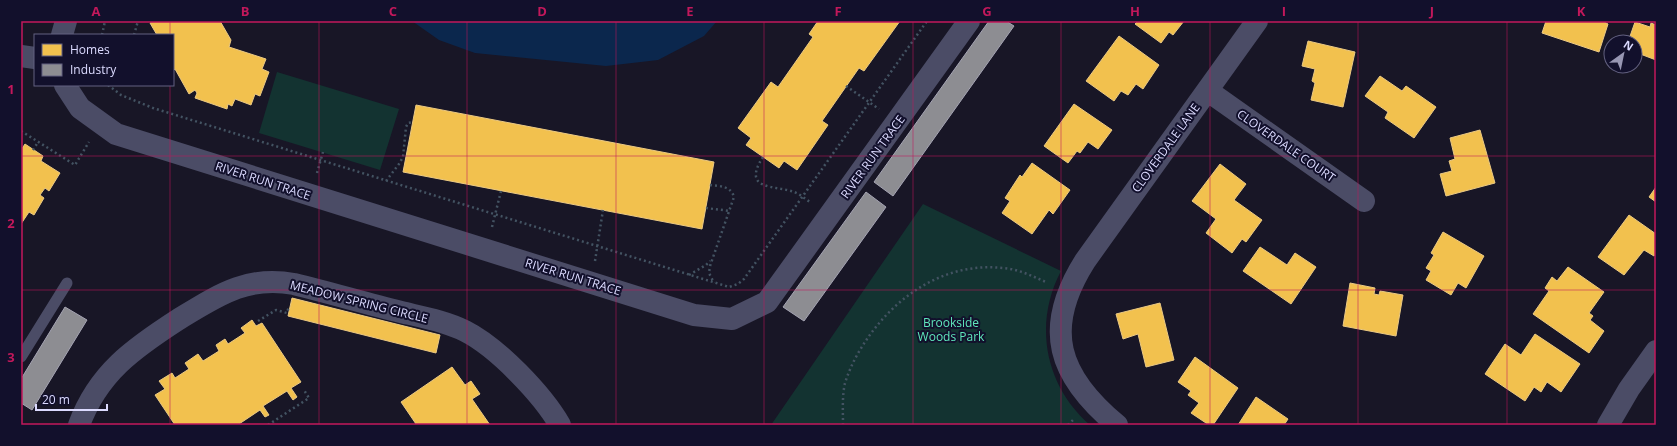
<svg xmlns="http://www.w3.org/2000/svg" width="1677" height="446" font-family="'Open Sans',sans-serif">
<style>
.green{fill:#133331}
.water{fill:#0b274d}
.homes{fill:#f2c14e;stroke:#ebc983}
.industry{fill:#8d8d92;stroke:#a5a4b3}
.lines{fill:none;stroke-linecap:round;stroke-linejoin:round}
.path{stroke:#435362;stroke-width:2.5;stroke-dasharray:2 3;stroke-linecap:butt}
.lane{stroke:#4b4c66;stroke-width:11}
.street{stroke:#4b4c66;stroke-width:22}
.grid{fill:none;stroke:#c2185b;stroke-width:1;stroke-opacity:0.55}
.labels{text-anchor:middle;stroke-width:4;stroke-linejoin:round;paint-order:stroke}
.street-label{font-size:12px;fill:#dcdbff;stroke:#12102c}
.park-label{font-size:12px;fill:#5fe7bb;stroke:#12102c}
.neatline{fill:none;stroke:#c2185b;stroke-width:1.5}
.grid-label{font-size:13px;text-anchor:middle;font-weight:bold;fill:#c2185b}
</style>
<rect width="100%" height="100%" fill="#181626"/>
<path class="green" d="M277,72L399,109L380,170L259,133Z
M923,204L1061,271C1033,324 1045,386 1090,425H771Z"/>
<path class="water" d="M412,21H717L704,36L658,60L606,66L475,53L439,40Z"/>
<path class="homes" d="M154,21H220L231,40L229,47L266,59L262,69L269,72L260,96L255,94L251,105L235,99L232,106L228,104L227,109L195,98L197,93L195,90L189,94L175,69L173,71V35H157L150,23Z
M818,21H900L864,71L859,68L822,121L828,125L797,170L784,161L779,168L746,145L751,138L738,128L771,82L778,87L813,37L809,34Z
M1138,21H1184L1173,35L1169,32L1161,43L1135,24Z
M1546,21H1602L1608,24L1599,52L1542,33Z
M1635,22L1650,27L1651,23L1656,25V60L1635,52V42H1628Z
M1119,36L1159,65L1143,89L1136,84L1128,95L1121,91L1114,101L1086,81Z
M1308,41L1355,52L1343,107L1311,100L1315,83L1312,81L1315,69L1302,66Z
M1380,76L1402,91L1406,86L1436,107L1414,138L1385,118L1388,112L1365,96Z
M1074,104L1112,130L1098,149L1088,142L1080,153L1077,151L1068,163L1044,146Z
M416,105L714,162L702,229L403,172Z
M1480,130L1495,183L1446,196L1440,174L1452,171L1449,161L1455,159L1450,138Z
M25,144L43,156L41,161L60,173L49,191L45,188L40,195L44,198L34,215L29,212L21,224V150Z
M1032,163L1070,190L1053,214L1049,210L1032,234L1002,213L1010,201L1005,198L1020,175L1022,177Z
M1220,164L1246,184L1234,200L1262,220L1246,242L1242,239L1232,253L1206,233L1216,219L1192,201Z
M1656,187V202L1649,197Z
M1629,215L1656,234V253L1654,256L1644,250L1624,275L1598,257Z
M1443,232L1484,256L1466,288L1458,283L1451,295L1426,280L1431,271L1426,268L1434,255L1431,253Z
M1260,247L1287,265L1295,253L1316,267L1291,304L1243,271Z
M1568,267L1604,292L1589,313L1593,316L1590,320L1604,331L1589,353L1533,314L1549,291L1545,288L1552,277L1557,281Z
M1350,283L1375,288L1374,294L1379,295L1380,291L1403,295L1396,336L1343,326Z
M292,298L440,335L436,353L288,316Z
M1160,303L1174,360L1146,367L1138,334L1123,339L1116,314Z
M252,320L256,326L262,323L301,382L291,388L297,397L293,400L287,391L263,406L269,415L265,417L260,410L239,424V425H175L155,395L165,389L159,381L172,373L175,378L189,369L185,363L198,354L203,361L219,351L216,345L225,339L228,344L245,333L241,328Z
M1535,334L1580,364L1561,392L1547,382L1541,392L1534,387L1525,401L1485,374L1505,344L1521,355Z
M1195,357L1238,388L1213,425H1209L1191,413L1199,403L1188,395L1191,391L1178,382Z
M452,367L465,385L471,381L480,394L472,399L490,425H415L416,424L401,402Z
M1256,397L1288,419L1284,425H1238Z"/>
<path class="industry" d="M989,21H1006L1014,26L893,196L874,182Z
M866,192L886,207L804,321L783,307Z
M65,307L87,320L32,410L21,403V379Z"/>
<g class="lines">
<path class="path" d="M102,35L105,21
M134,35L138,21
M108,85L121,95L153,108L729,287L738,284L744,279L927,21
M846,86L879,109
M21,131L75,165L89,142
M33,150L38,142
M763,157C741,191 775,185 794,192C800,194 805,199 810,202
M317,173L323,152
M386,181L399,164L403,157L406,127L408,123L413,122
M710,185C720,186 731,186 734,197L710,266L709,273L714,283
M706,208L730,211
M492,227L501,191
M595,261L603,210
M689,275L706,265L710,261
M258,321L276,310L287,313L289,306
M268,425L309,398L304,390
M843,425C843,411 842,396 845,383C850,367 858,352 867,339C898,294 946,262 1003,268C1018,269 1032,276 1046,282
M1068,425L1073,420"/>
<path class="lane" d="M21,357L67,283"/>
<path class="street" d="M62,35L66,21
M21,56L35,58
M65,85L80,108L116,134L694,315L732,319L767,302L969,21
M1208,91L1364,201
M79,425C98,373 134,348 179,319C217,296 247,275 294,284C330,293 365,303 401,312C422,317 445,321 465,331C497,347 542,394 560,425
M1117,425C1058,376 1042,329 1085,261L1257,21
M1608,425L1629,389L1656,351"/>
</g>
<path class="grid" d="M170,21V35M319,21V425M467,21V425M616,21V425M764,21V425M913,21V425M1061,21V425M1210,21V425M1358,21V425M1507,21V425M170,85V425M21,156H1656M21,290H1656"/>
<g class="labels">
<g class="street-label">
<text transform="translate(1286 146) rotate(35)" y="4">CLOVERDALE COURT</text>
<text transform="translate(1166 148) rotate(-54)" y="4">CLOVERDALE LANE</text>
<text transform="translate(873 157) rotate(-54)" y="4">RIVER RUN TRACE</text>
<text transform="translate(263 181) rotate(18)" y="4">RIVER RUN TRACE</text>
<text transform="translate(573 277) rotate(17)" y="4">RIVER RUN TRACE</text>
<text transform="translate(359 302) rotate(14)" y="4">MEADOW SPRING CIRCLE</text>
</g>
<g class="park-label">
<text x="951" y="327">Brookside<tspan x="951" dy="14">Woods Park</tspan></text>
</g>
</g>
<rect width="1677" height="446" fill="none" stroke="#12102c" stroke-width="44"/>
<rect x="34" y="34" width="140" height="52" fill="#12102c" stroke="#636180"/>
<rect x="42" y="44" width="20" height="12" fill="#f2c14e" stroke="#636180"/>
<text x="70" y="54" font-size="12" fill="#dcdbff">Homes</text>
<rect x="42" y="64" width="20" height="12" fill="#8d8d92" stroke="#636180"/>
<text x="70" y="74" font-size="12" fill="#dcdbff">Industry</text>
<g transform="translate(1623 54) rotate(33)"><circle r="19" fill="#12102c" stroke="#636180"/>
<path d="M0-3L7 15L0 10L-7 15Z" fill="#9796b3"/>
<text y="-6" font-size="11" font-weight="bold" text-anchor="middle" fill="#dcdbff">N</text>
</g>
<path d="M36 404v6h71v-6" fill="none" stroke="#dcdbff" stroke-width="2"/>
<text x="42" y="404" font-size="12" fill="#dcdbff" stroke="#12102c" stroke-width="3" paint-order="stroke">20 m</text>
<rect x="22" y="22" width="1633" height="402" class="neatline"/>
<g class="grid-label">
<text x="96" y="16">A</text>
<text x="245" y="16">B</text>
<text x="393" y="16">C</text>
<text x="542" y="16">D</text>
<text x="690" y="16">E</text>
<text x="838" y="16">F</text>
<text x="987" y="16">G</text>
<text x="1135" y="16">H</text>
<text x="1284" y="16">I</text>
<text x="1432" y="16">J</text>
<text x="1581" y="16">K</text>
<text x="11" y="94">1</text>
<text x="11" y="228">2</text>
<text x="11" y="362">3</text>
</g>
</svg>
